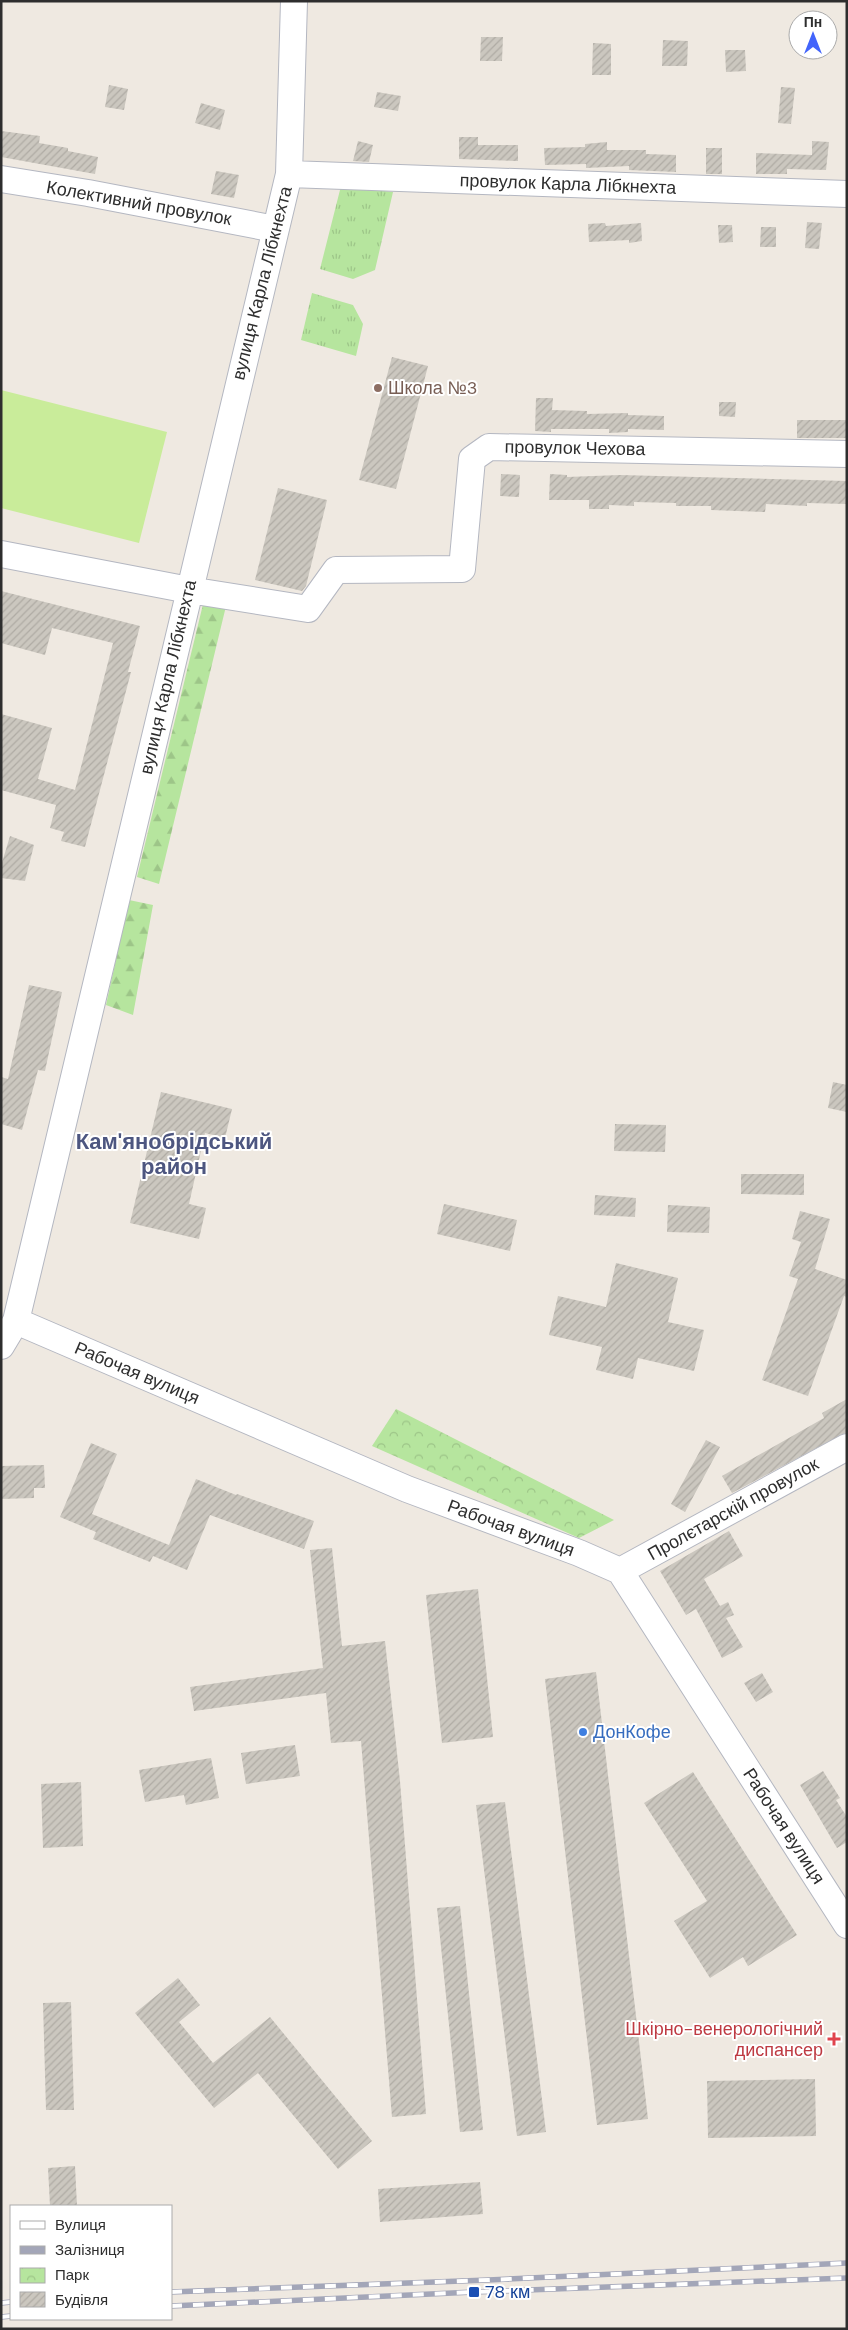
<svg xmlns="http://www.w3.org/2000/svg" width="848" height="2330" font-family="'DM Sans',sans-serif">
<style>
.grass{fill:url(#grass-tufts)}
.forest{fill:url(#forest-firs)}
.park{fill:url(#park-crowns)}
.pitch{fill:#c9ec9a}
.building{fill:url(#building-hatch)}
.lines{fill:none;stroke-linecap:round;stroke-linejoin:round}
.minor-casing{stroke:#b4b7c1;stroke-width:28}
.minor{stroke:#fff;stroke-width:26}
.rail-casing{stroke:#a3a6b8;stroke-width:5.5}
.rail{stroke:#fff;stroke-width:4;stroke-dasharray:11;stroke-linecap:butt}
.education-dot{fill:#8d6e63;stroke:#fff;stroke-width:2}
.shop-dot{fill:#3f7fe0;stroke:#fff;stroke-width:2}
.health-dot{fill:#e0444e;stroke:#fff;stroke-width:2}
.transit-dot{fill:#1a4fb4;stroke:#fff;stroke-width:2}
.labels{text-anchor:middle;stroke-width:4;stroke-linejoin:round;paint-order:stroke}
.street-label{font-size:18px;fill:#2e2e2e;stroke:#fff}
.education-label{font-size:18px;fill:#785e54;stroke:#fff;text-anchor:start}
.shop-label{font-size:18px;fill:#366cbe;stroke:#fff;text-anchor:start}
.health-label{font-size:18px;fill:#be3a42;stroke:#fff;text-anchor:end}
.transit-label{font-size:18px;fill:#164399;stroke:#fff;text-anchor:start}
.district-label{font-size:22px;font-weight:bold;fill:#4d5680;stroke:#fff}
</style>
<defs>
<pattern id="grass-tufts" width="24" height="20" patternUnits="userSpaceOnUse" patternTransform="scale(1.25)"><rect width="24" height="20" fill="#b6e59e"/><path d="M3 7l-1-3M5 7V3M7 7l1-3M15 17l-1-3M17 17v-4M19 17l1-3" fill="none" stroke="#9dc588"/></pattern>
<pattern id="forest-firs" width="22" height="20" patternUnits="userSpaceOnUse" patternTransform="scale(1.25)"><rect width="22" height="20" fill="#b6e59e"/><path d="M5 1l3.5 6h-7zM16 11l3.5 6h-7z" fill="#9dc588"/></pattern>
<pattern id="park-crowns" width="20" height="18" patternUnits="userSpaceOnUse" patternTransform="scale(1.25)"><rect width="20" height="18" fill="#b6e59e"/><path d="M2 6a3 3 0 1 1 6 0M12 15a3 3 0 1 1 6 0" fill="none" stroke="#9dc588"/></pattern>
<pattern id="building-hatch" width="6" height="6" patternUnits="userSpaceOnUse" patternTransform="scale(1.25)"><rect width="6" height="6" fill="#cbc7bf"/><path d="M-1 1l2-2M0 6l6-6M5 7l2-2" fill="none" stroke="#afaba4"/></pattern>
</defs>
<rect width="100%" height="100%" fill="#efe9e1"/>
<path class="grass" d="M341,186L393,192L375,270L353,279L320,269Z
M312,293L353,305L363,324L356,356L301,340Z"/>
<path class="forest" d="M205,596L227,602L159,884L137,877Z
M129,900L153,905L133,1015L106,1005Z"/>
<path class="park" d="M396,1409L614,1520L579,1538L372,1446Z"/>
<path class="pitch" d="M1,390L167,432L139,543L1,508Z"/>
<path class="building" d="M481,37H503L502,61H480Z
M663,40L688,41L687,66H662Z
M593,43L611,44V75H592Z
M725,50H745L746,71L726,72Z
M109,85L128,89L124,110L105,107Z
M781,87L795,88L791,124L778,123Z
M377,92L401,96L398,111L374,107Z
M201,103L225,110L220,130L195,123Z
M1,131L40,136L39,143L68,148V151L98,157L95,174L1,157Z
M459,137H478V145H518V161L459,159Z
M358,141L373,145L369,162L353,161Z
M812,141L829,142L826,170L787,169V174H756V153L812,155Z
M607,142V150H646V154L676,155V172L629,170V166L586,168V164L545,165L544,148L585,147V144Z
M706,148H722V174H706Z
M216,171L239,175L234,198L211,194Z
M807,222L822,223L819,249L805,248Z
M605,223L606,226L641,223L642,241L629,243V240L589,242L588,224Z
M718,225H732L733,242L719,243Z
M761,227H776V247H760Z
M392,357L428,366L396,489L359,480Z
M536,398H553L552,410L587,411V414L628,413V415L664,416V430L628,429V432L609,433V429H551V432L535,431Z
M719,402H736L735,417L719,416Z
M797,420H847V438H797Z
M501,474L520,475L519,497L500,496Z
M550,474L567,475V477L620,475L847,481V504L807,503V506L766,504L765,512L711,510V506H676V503L634,502V506L609,505V509H589V500H549Z
M278,488L327,500L306,586L302,591L255,580Z
M1,591L140,626L128,672H131L85,847L61,841L64,832L50,828L56,805L1,790V714L52,728L38,779L75,790L113,643L52,628L45,655L1,643Z
M10,836L34,845L25,881L1,878V866Z
M29,985L62,992L45,1071L38,1070L22,1130L1,1124V1077L8,1079Z
M833,1082L847,1085V1112L828,1108Z
M161,1092L232,1109L225,1138L205,1133L189,1204L206,1208L199,1239L130,1223Z
M615,1124L666,1125L665,1152L614,1151Z
M741,1174H804V1195L741,1194Z
M595,1195L636,1198L635,1217L594,1215Z
M444,1204L517,1220L510,1251L437,1234Z
M668,1205L710,1207L709,1233L667,1232Z
M800,1211L830,1219L815,1269L847,1280V1297L844,1296L808,1396L762,1380L798,1279L789,1276L801,1242L792,1239Z
M616,1263L678,1278L668,1322L704,1330L694,1371L638,1358L633,1379L596,1370L602,1347L549,1335L558,1296L606,1307Z
M847,1399V1432L732,1493L722,1476L824,1418L822,1413Z
M706,1440L720,1447L685,1512L671,1504Z
M91,1443L117,1454L92,1514L169,1545L196,1479L236,1495L237,1494L314,1521L304,1549L210,1515L187,1570L153,1556L150,1562L93,1539L96,1532L60,1517Z
M44,1465L45,1488H34V1498L1,1499V1466Z
M729,1531L743,1556L704,1579L720,1606L728,1602L734,1615L726,1618L743,1647L722,1658L696,1609L686,1615L660,1571Z
M332,1548L342,1646L385,1641L400,1781L426,2114L392,2117L361,1741L331,1743L326,1693L194,1711L190,1687L323,1668L310,1550Z
M478,1589L493,1737L442,1743L426,1595Z
M596,1672L648,2119L597,2125L545,1679Z
M762,1673L773,1692L756,1702L744,1683Z
M295,1745L300,1776L246,1784L241,1753Z
M211,1758L219,1798L186,1805L184,1795L145,1802L139,1770Z
M823,1771L840,1798L836,1800L847,1817V1842L837,1848L800,1785Z
M693,1772L797,1935L748,1966L743,1957L710,1978L674,1921L707,1901L644,1803Z
M81,1782L83,1846L43,1848L41,1784Z
M505,1802L546,2132L517,2136L476,1805Z
M460,1906L483,2130L460,2132L437,1908Z
M178,1978L200,2005L179,2022L213,2063L270,2017L372,2141L338,2169L258,2073L214,2108L135,2013Z
M71,2002L74,2110H46L43,2003Z
M815,2079L816,2136L708,2138L707,2081Z
M75,2166L77,2206H50L48,2168Z
M480,2182L483,2214L380,2222L378,2189Z"/>
<g class="lines">
<g class="minor-casing">
<path id="minor" d="M289,174L847,194
M1,179L88,193L275,229
M1,554L189,590L308,609L336,570L462,569L472,459L489,447L847,454
M16,1321L407,1489L579,1553L620,1571L847,1925
M1,1346L16,1321L289,174L294,1
M620,1571L847,1447"/>
</g>
<use href="#minor" class="minor"/>
<g class="rail-casing">
<path id="rail" d="M171,2292L488,2280L847,2263
M1,2303L11,2302
M171,2306L474,2292L847,2278
M1,2317L11,2316"/>
</g>
<use href="#rail" class="rail"/>
</g>
<circle class="education-dot" cx="378" cy="388" r="5"/>
<circle class="shop-dot" cx="583" cy="1732" r="5"/>
<path class="health-dot" d="M831.5 2031.5h5v5h5v5h-5v5h-5v-5h-5v-5h5z"/>
<rect class="transit-dot" x="468" y="2286" width="12" height="12" rx="2.5"/>
<g class="labels">
<g class="street-label">
<text transform="translate(568 184) rotate(2)" y="6">провулок Карла Лібкнехта</text>
<text transform="translate(139 203) rotate(10)" y="6">Колективний провулок</text>
<text transform="translate(262 283) rotate(-76)" y="6">вулиця Карла Лібкнехта</text>
<text transform="translate(575 448) rotate(1)" y="6">провулок Чехова</text>
<text transform="translate(168 677) rotate(-77)" y="6">вулиця Карла Лібкнехта</text>
<text transform="translate(137 1373) rotate(23)" y="6">Рабочая вулиця</text>
<text transform="translate(733 1509) rotate(-29)" y="6">Пролєтарскій провулок</text>
<text transform="translate(511 1528) rotate(20)" y="6">Рабочая вулиця</text>
<text transform="translate(784 1826) rotate(57)" y="6">Рабочая вулиця</text>
</g>
<g class="education-label">
<text x="388" y="394">Школа №3</text>
</g>
<g class="shop-label">
<text x="593" y="1738">ДонКофе</text>
</g>
<g class="health-label">
<text x="823" y="2035">Шкірно-венерологічний<tspan x="823" dy="21">диспансер</tspan></text>
</g>
<g class="transit-label">
<text x="485" y="2298">78 км</text>
</g>
<g class="district-label">
<text x="174" y="1149">Кам'янобрідський<tspan x="174" dy="25">район</tspan></text>
</g>
</g>
<rect width="848" height="2330" fill="none" stroke="#2e2e2e" stroke-width="5"/>
<rect x="10" y="2205" width="162" height="115" fill="#ffffff" stroke="#ababab"/>
<rect x="20" y="2221" width="25" height="8" fill="#ffffff" stroke="#ababab"/>
<text x="55" y="2230" font-size="15" fill="#2e2e2e">Вулиця</text>
<rect x="20" y="2246" width="25" height="8" fill="#a3a6b8" stroke="#ababab"/>
<text x="55" y="2255" font-size="15" fill="#2e2e2e">Залізниця</text>
<rect x="20" y="2268" width="25" height="15" fill="url(#park-crowns)" stroke="#ababab"/>
<text x="55" y="2280" font-size="15" fill="#2e2e2e">Парк</text>
<rect x="20" y="2292" width="25" height="15" fill="url(#building-hatch)" stroke="#ababab"/>
<text x="55" y="2305" font-size="15" fill="#2e2e2e">Будівля</text>
<g transform="translate(813 35)"><circle r="24" fill="#ffffff" stroke="#ababab"/>
<path d="M0-4L9 19L0 12L-9 19Z" fill="#4264fb"/>
<text y="-8" font-size="14" font-weight="bold" text-anchor="middle" fill="#2e2e2e">Пн</text>
</g>
</svg>
